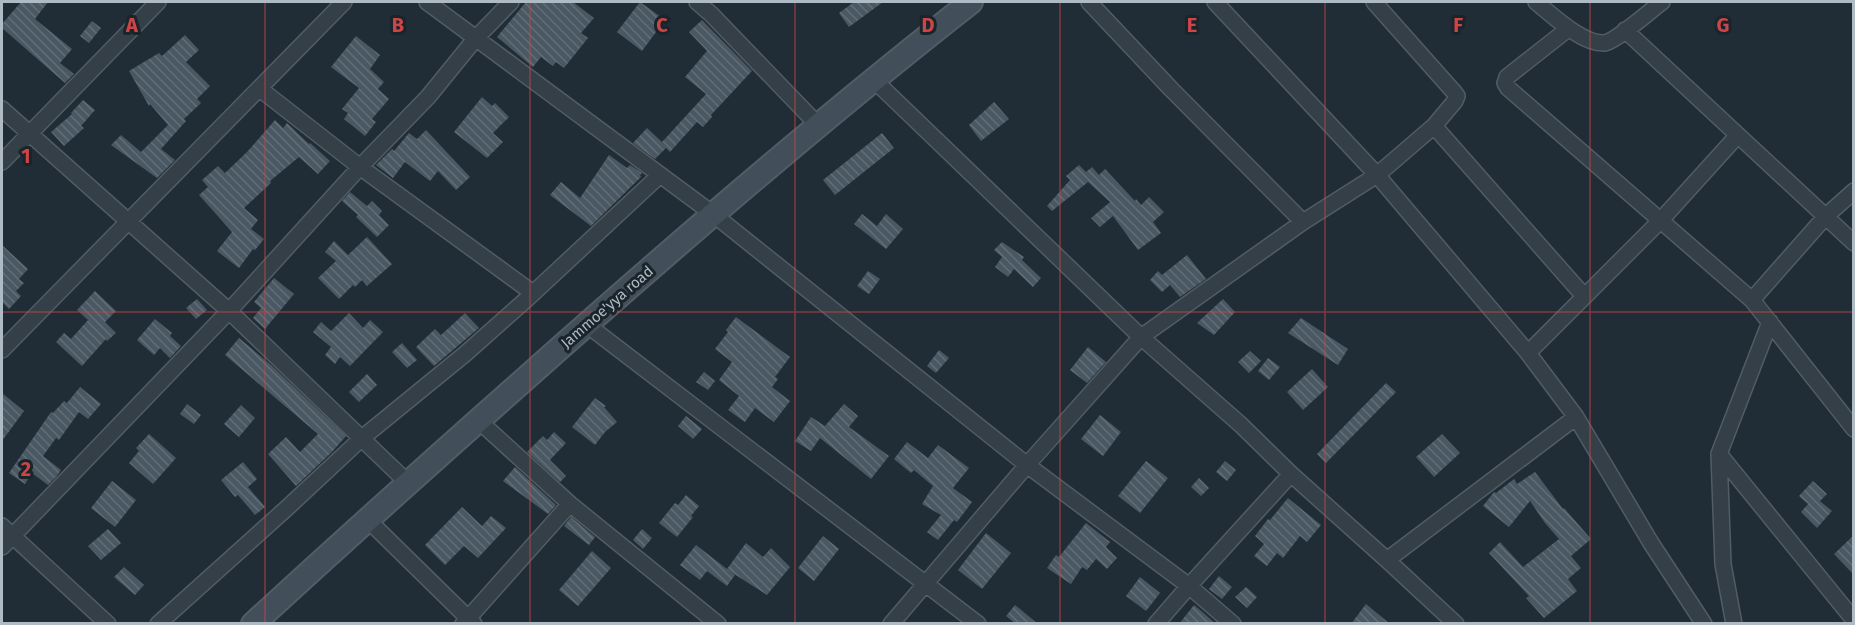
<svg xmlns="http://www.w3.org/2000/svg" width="1855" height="625" font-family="'Fira Sans',sans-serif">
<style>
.building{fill:url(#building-back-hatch)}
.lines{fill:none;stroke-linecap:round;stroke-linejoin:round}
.minor-casing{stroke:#515d65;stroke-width:18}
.secondary-casing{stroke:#515d65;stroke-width:26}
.minor{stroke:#343f47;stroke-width:15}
.secondary{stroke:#424f5a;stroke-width:22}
.grid{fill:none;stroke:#ce4547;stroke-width:1.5;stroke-opacity:0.55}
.labels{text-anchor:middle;stroke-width:6;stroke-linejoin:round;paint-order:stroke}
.street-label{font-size:15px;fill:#aebac4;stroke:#1a242b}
.grid-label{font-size:20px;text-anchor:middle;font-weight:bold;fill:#ce4547;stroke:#1a242b;stroke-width:6;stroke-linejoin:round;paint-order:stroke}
</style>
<defs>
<pattern id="building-back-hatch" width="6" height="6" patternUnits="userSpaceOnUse" patternTransform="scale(1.5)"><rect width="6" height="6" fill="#495862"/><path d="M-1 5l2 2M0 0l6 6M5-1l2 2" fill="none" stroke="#616e77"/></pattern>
</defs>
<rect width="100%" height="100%" fill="#212d36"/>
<path class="building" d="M21,2H48L35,19L72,49L60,63L74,74L65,83L2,28V24Z
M526,2H573L594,18L581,33L588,38L564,68L556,62L553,66L541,57L533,67L497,37Z
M640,2L665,20L642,51L617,32Z
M854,2H883L849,27L839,13Z
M702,20L752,71L711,115L712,117L703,127L697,122L670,152L666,148L655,159L633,143L647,128L662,142L706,94L685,77L707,51L689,32Z
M92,21L101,28L89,43L80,36Z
M185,35L199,50L186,62L210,86L197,99L201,103L184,119L186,121L161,149L175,160L157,178L111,145L121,135L141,152L168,125L150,104L149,106L129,71L159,53L162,56Z
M356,36L380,55L370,69L384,82L378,89L389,99L372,119L376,122L365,136L344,119L348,113L342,109L359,88L331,67Z
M482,97L492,106L495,103L509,117L493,133L503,142L487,158L454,132Z
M83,100L95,110L81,126L84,128L64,146L51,132L72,114L71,113Z
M994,102L1009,119L981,141L969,125Z
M275,120L283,128L287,123L309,144L310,143L330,161L318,174L299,157L270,181L271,183L244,208L258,220L251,229L264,239L255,250L253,249L239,268L217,251L232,232L199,195L208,187L202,180L218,166L225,173L247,152Z
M426,130L470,177L456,190L438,171L430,181L405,162L393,178L376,165L392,149L394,151L409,133L417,139Z
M882,133L894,148L835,195L823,180Z
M609,155L627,168L630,165L642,173L640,175L641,177L591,226L550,195L561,182L580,198Z
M1079,165L1086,172L1092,167L1099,175L1105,169L1135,201L1136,199L1141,205L1149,197L1164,212L1153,222L1161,233L1138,250L1113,216L1100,227L1091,218L1110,202L1088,182L1052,211L1047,206L1070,180L1066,176Z
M350,192L367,206L372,201L382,211L379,215L389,225L377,237L356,217L358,215L342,201Z
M862,214L877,226L886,214L903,229L886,249L854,224Z
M367,237L392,264L367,286L362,280L355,287L353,285L339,299L318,278L336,261L325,252L334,241L348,255Z
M1002,242L1024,257L1022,260L1041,278L1033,287L1014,269L1008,277L995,267L1002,257L994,250Z
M2,245L28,269L19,279L24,283L16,291L21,296L9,309L2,302Z
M1187,255L1206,279L1180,297L1170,285L1162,292L1150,280L1158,271L1162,275Z
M868,271L880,279L869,294L857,286Z
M274,278L294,294L265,329L253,318L261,308L254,302Z
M95,291L116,311L105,322L116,333L107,341L106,339L82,366L56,342L64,333L71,339L88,320L77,310Z
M197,299L207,310L196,319L186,308Z
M1223,299L1235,312L1214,335L1197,323Z
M349,313L363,328L370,320L383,332L350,366L340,357L335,364L325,355L331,347L313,332L321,322L331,331Z
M465,313L479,328L434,366L416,347L435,329L441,335Z
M736,317L790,357L775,377L778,379L772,387L790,401L774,422L755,408L745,422L728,410L739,396L719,380L732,362L715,349L728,332L726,330Z
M1301,318L1348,349L1338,365L1288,333Z
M155,319L172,333L170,336L181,346L170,358L160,348L154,355L137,340Z
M239,338L271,365L346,436L332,452L296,486L268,454L286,437L300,452L318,434L225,355Z
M402,343L417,360L407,368L392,352Z
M1088,347L1106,362L1087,383L1070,370Z
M939,350L949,358L936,373L927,366Z
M1250,351L1261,361L1249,373L1238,362Z
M1268,358L1280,367L1269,380L1258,371Z
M1312,369L1328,387L1303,410L1287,392Z
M704,372L715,381L708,390L696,382Z
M367,374L377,385L359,402L349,392Z
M1386,383L1396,392L1326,463L1317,454Z
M80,387L101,404L88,419L79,412L59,440L56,438L43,456L61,470L57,476L48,485L32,473L25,484L9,473L51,412L53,413L64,401L67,403Z
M2,393L24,411L2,441Z
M595,398L606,406L604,407L617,422L605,432L595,445L572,427Z
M187,404L201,415L194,424L180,414Z
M844,404L858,416L849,427L889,456L871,479L820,438L811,451L795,441L811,417L825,426Z
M241,405L255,418L239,437L224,424Z
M1100,415L1121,432L1103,456L1081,439Z
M686,416L702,429L693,439L678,426Z
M554,432L566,443L550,460L566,476L560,482L527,452L543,436L547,440Z
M149,434L176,458L153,484L129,463L139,451L136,448Z
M1442,434L1460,453L1434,477L1416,457Z
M907,442L928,458L938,445L969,468L953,488L972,502L957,522L954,520L938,540L927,532L941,515L922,504L933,486L914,470L911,473L894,459Z
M1146,461L1168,478L1140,513L1118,496Z
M1225,461L1236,470L1227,481L1216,472Z
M243,462L257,479L248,487L265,507L255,515L238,495L235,497L221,480Z
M515,467L556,505L548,514L503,481Z
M1535,472L1563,509L1564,508L1591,539L1571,556L1581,568L1568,579L1577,591L1544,618L1526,598L1529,596L1489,553L1500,542L1523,567L1559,539L1545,523L1530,501L1509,527L1483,506L1494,492L1496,493L1514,479L1517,484Z
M1199,478L1209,488L1201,496L1191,487Z
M112,481L136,500L115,527L91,508Z
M1813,481L1827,494L1820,501L1832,511L1817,528L1801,512L1808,504L1799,496Z
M686,495L699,506L691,516L693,517L677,537L659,523L675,503L678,505Z
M1288,498L1321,525L1307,542L1300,536L1283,558L1277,553L1267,566L1254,556L1264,544L1255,536L1268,519L1270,520Z
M462,507L482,526L491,516L506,528L478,558L464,546L445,565L425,545Z
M571,517L595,537L589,545L564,526Z
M1086,523L1110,542L1106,547L1117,558L1107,569L1096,559L1087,570L1082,567L1071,584L1047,568L1056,555L1059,557Z
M108,529L121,543L101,560L88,546Z
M642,529L652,538L643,549L633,540Z
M986,533L1011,553L982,589L958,570Z
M1854,535V575L1834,554Z
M823,536L839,549L814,581L798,568Z
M746,543L763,557L771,548L790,567L767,595L731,572L735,575L727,586L707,571L700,580L680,565L696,545L727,569Z
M592,551L611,568L578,606L559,590Z
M124,567L144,585L135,595L114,577Z
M1219,576L1232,587L1222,599L1209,589Z
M1140,577L1160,593L1146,611L1126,596Z
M1246,587L1257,597L1247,608L1235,597Z
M1366,604L1390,624H1351Z
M1015,605L1020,609L1038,624H1016L1006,616Z
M1194,605L1200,610L1216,624H1179Z"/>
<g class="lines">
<g class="minor-casing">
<path id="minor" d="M427,2L713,214L1027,465L1189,586L1233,624
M697,2L711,14L818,125
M1089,2L1171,89L1303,222
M1215,2L1377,175L1528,353L1576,417L1651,543L1704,624
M1536,2C1552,15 1582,44 1604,43C1615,42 1651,10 1662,2
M1568,29L1507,77L1505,83L1508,88L1752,300L1854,429
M1625,30L1854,243
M873,79L1141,337L1241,425L1291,474L1387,560L1456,624
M260,89L360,167L533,293
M2,109L229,311L408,483
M1434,126L1584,296
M2,162L158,2
M1752,300L1826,216L1854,191
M586,324L978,624
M2,350L344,2
M1528,353L1661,220L1738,135
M478,420L570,504L718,624
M1719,454L1854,620
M367,519L474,624
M2,526L108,624
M2,547L229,311L360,167L428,97L476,38L511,2
M1387,560L1576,417
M158,624L288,507L362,438L465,354L528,298L660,175
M463,624L570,504
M891,624L1027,465L1141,337L1303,222L1377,175L1434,126L1455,101L1457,96L1454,92L1374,2
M1156,624L1189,586L1291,474
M1734,624L1723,564L1719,454L1770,322"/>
</g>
<g class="secondary-casing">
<path id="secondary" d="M253,624C340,544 428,465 516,387C664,255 815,124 971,2"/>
</g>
<use href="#minor" class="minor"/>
<use href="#secondary" class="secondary"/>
</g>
<path class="grid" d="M265,2V624M530,2V624M795,2V624M1060,2V624M1325,2V624M1590,2V624M2,312H1854"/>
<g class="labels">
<g class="street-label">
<text transform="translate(607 307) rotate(-41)" y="5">Jammoe'yya road</text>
</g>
</g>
<g class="grid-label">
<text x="132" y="32">A</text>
<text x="398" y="32">B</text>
<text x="662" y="32">C</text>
<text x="928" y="32">D</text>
<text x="1192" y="32">E</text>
<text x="1458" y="32">F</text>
<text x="1723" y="32">G</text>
<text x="26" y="163">1</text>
<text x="26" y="476">2</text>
</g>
<rect width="1855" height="625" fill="none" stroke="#aebac4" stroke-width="6"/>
</svg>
